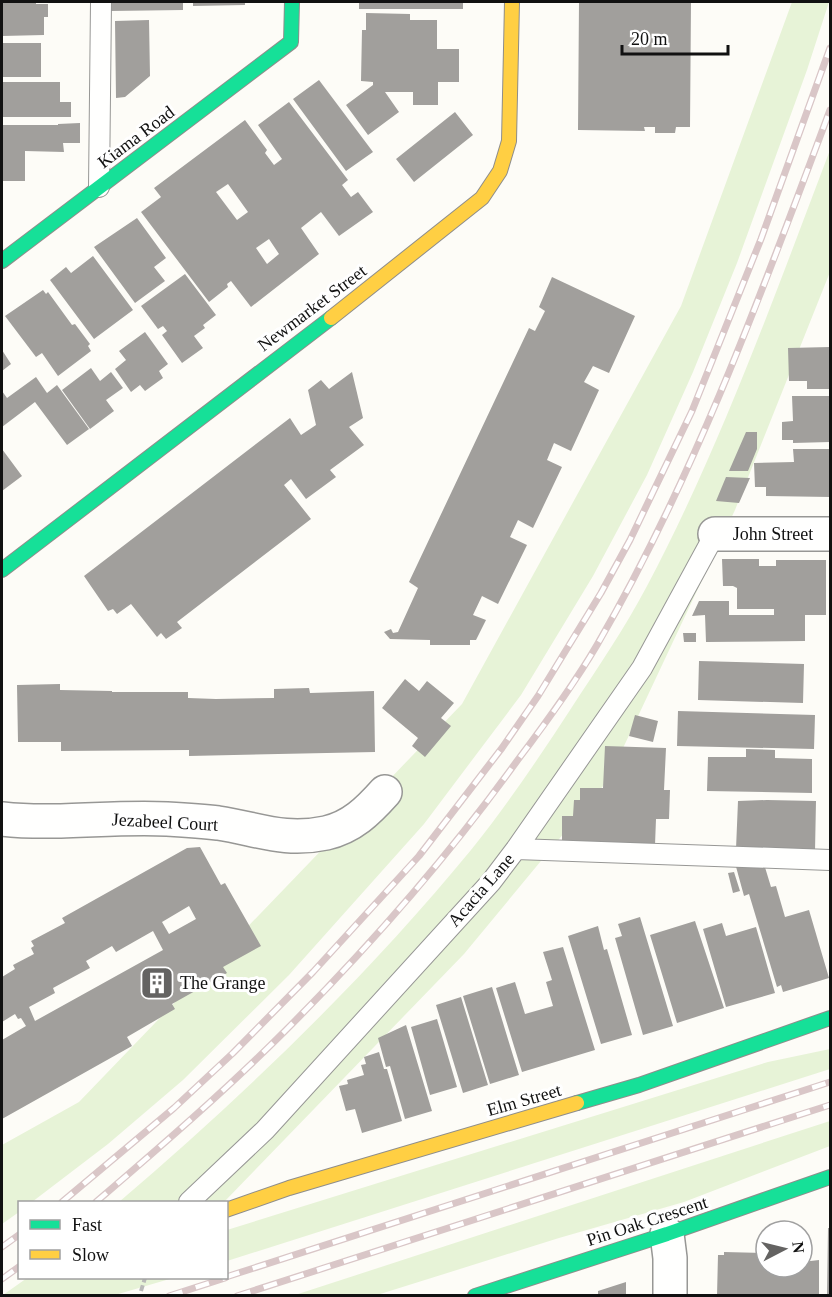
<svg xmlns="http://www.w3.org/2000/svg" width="832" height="1297" font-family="'Times New Roman',serif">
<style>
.green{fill:#e7f3d7}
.building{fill:#a19f9c;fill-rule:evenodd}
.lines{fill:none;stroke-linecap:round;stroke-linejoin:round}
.lane-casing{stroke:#979795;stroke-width:22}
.street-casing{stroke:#979795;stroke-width:36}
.fast-casing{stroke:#8e8d8b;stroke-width:16}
.slow-casing{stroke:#8e8d8b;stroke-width:16}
.path{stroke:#b9b9b8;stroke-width:4;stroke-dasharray:6 3;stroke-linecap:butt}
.lane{stroke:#fffffe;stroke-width:20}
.street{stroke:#fffffe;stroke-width:33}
.fast{stroke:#16e098;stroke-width:14}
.slow{stroke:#ffcf43;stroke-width:14}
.rail-casing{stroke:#d9c6c7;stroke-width:7}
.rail{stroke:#fff;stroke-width:4.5;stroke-dasharray:14;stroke-linecap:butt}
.labels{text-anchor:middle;stroke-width:6;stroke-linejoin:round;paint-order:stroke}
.street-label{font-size:18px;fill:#111;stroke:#fff}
.poi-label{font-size:18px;fill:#111;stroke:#fff;text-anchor:start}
</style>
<rect width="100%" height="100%" fill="#fdfcf7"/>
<path class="green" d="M792,2H829L807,70L737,263L693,372L647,475L593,576L521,695L424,824L289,975L183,1080L108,1144L32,1202H20L19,1212L2,1224V1145L79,1102L462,704L681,306Z
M830,150V272L735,510L608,780L464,954L224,1202H119C245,1094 365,979 471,850C508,804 540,756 572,707C598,667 625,628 647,586C721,446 774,297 830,150Z
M830,1049V1069L227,1261V1230L768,1062Z
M830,1121V1146L684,1202L559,1238L377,1295H295Z
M27,1278H173L115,1295H3Z"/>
<path class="building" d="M2,2H36V4H48V17H44V35L2,36Z
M110,2H183V10L110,11Z
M193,2H245V5L193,6Z
M359,2H463V9H359Z
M579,2H691L690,127H676L675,133H655V127H644L645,131L578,130Z
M366,13L410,14V20H437V49H459V82H438V105H413V92H385L399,112L368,135L346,105L373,85V82L361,81L362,30H366Z
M149,20L150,76L125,97L116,98L115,21Z
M2,43H41V77H2Z
M319,80L373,152L346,171L293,99Z
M2,82H60V102H71V117H2Z
M289,102L348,180L342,185L351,197L358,192L373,212L339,236L321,212L301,228L319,254L251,307L231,281L227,284L228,287L209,302L141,212L161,197L154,188L245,120L267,150L265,153L274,165L282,159L258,125ZM228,184L248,212L237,220L216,192ZM269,239L279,254L267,264L256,248Z
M455,112L473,135L414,182L396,159Z
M80,123V143H63L64,152L25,151V181H2V125H58V124Z
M137,218L166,258L154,267L165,281L135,303L94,247Z
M93,256L133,310L94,339L50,280L66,267L71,273Z
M185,274L216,315L203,325L205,328L194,336L203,348L182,363L162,335L167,331L163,326L158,329L141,306Z
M552,277L635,316L609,373L593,366L584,382L599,390L571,451L554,443L547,460L562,467L533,528L518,520L510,537L527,545L498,604L482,596L473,615L486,620L476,640H470V645H430V640L390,639L384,632L391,629L393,633L398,632L418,588L409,582L529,328L535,331L545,311L539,307Z
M43,290L46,294L48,292L72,325L75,324L90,344L88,346L91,351L58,376L42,353L36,357L5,316Z
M145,332L168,364L159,371L163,378L145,391L140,385L131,392L115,369L126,360L119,351Z
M830,347V389H807V381H789L788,348Z
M2,350L11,364L2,371Z
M91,368L100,381L111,372L123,388L106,400L114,411L90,429L62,390Z
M352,372L363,418L349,427L364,445L330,470L336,477L306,499L291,479L284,485L311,519L177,622L182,628L166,639L161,633L157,637L131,604L117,614L113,609L108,611L84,576L290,418L301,435L316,425L308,390L321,380L329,389Z
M36,377L47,393L57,385L89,429L67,445L35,402L2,427V391L7,398Z
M792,396H830V442L793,443V440H782V422L793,421Z
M746,432H757V449L748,471H729Z
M2,449L22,476L2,491Z
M793,449H830V497L766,496V487H755L754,463L794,462Z
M726,477L750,478L739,503L716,501Z
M722,559H759V566H776V560H826V615H805V641L706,642L705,615L692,616L699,601H729V615H774V609H737V588L733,586H723Z
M683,633H696V642H684Z
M699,661L804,664L803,703L698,700Z
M405,679L419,691L427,681L454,703L441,718L451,726L425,757L412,746L418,738L382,708Z
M60,684V690L112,691V692H188V698L216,699L274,698V689L309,688L310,693L374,691L375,752L189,756V750L61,751V742H18L17,685Z
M678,711L815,715L814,749L677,746Z
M635,715L658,721L653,742L629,736Z
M605,746L666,748L664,790H670L669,819H656L655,845L562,843V816H573L574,800H580V788H603Z
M746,749L775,750V758L812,759V793L707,791L708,757H746Z
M767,800L816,801L815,851L736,849L738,801Z
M200,847L221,885L225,883L261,946L223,967L227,973L172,1004L175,1009L127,1037L132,1046L2,1119V1040L26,1026L21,1018L18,1019L15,1014L2,1022V977L15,969L13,965L34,954L31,948L34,946L31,941L65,923L62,918L187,848ZM189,906L196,919L169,934L162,922ZM153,931L163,950L35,1021L29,1007L55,993L53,988L90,968L86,961L112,946L116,952Z
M735,863L764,864L771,887L776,886L785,917L809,910L829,978L783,992L781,985L777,987L749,894L744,896Z
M734,872L740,891L733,893L728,873Z
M640,917L673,1026L643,1035L615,938L622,936L618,924Z
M695,921L724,1008L677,1023L650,935Z
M722,923L726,936L756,927L775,993L726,1007L703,929Z
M598,926L604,950L607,949L632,1035L601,1044L568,936Z
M563,947L595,1050L522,1072L496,988L515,982L525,1014L553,1006L546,982L552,980L543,952Z
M492,987L519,1075L490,1084L463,996Z
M461,997L488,1085L463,1093L436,1005Z
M437,1019L457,1087L430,1095L411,1027Z
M406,1025L432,1111L405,1119L390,1066L386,1067L378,1038Z
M379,1052L384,1069H387L402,1121L362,1133L355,1109L346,1111L339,1086L348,1084L347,1080L364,1075L361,1065L366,1064L364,1057Z
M828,1228H830V1296H827Z
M724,1252L766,1253V1267H785V1269L802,1267V1262L819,1260V1296H717L718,1255H724Z
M626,1282V1296H598V1291Z"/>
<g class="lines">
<g class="lane-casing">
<path id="lane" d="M99,187L101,2
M516,849L830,860
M189,1202L265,1130L491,882L516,849L642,668L715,534"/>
</g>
<g class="street-casing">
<path id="street" d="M715,534H830
M2,819C56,825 112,816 167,819C184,820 201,821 218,823C258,829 284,842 326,833C352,827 368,811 385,792
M667,1234L670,1258V1296"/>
</g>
<g class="fast-casing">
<path id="fast" d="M2,261L291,42L292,2
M2,570L331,318
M577,1103L639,1085L830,1018
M475,1296L667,1234L830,1177"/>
</g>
<g class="slow-casing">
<path id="slow" d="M331,318L482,198L500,171L509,141L512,2
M226,1210L289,1188L577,1103"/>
</g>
<path class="path" d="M141,1291L145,1278"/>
<use href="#lane" class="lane"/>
<use href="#street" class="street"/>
<use href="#fast" class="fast"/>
<use href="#slow" class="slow"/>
<g class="rail-casing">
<path id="rail" d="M62,1202L174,1108L233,1053L313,972L419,856L502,748L538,696L601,593L630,540L692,411L761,239L830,48
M96,1202C160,1147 225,1091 285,1031C369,947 447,858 517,761C545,724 573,686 597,645C695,476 762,292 830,110
M2,1247L20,1234
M226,1277L830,1082
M2,1279L20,1266
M169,1296L225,1278
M237,1296L830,1105"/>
</g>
<use href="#rail" class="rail"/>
</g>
<defs>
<g id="building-square" transform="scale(1.725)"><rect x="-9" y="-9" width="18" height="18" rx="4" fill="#646362" stroke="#fff"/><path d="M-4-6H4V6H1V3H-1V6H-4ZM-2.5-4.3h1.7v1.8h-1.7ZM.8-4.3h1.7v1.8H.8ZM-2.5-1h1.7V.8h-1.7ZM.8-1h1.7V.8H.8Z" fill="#fff"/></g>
</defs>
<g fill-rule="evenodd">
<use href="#building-square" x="157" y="983"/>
</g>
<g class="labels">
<g class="street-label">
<text transform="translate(136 137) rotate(-37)" y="6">Kiama Road</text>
<text transform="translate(312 308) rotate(-37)" y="6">Newmarket Street</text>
<text x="773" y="540">John Street</text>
<text transform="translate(165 822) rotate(3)" y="6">Jezabeel Court</text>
<text transform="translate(481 890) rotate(-49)" y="6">Acacia Lane</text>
<text transform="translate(524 1100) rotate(-16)" y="6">Elm Street</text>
<text transform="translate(647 1221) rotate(-18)" y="6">Pin Oak Crescent</text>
</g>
<g class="poi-label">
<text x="180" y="989">The Grange</text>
</g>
</g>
<rect width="832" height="1297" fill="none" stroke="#111111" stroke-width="6"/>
<rect x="18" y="1201" width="210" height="78" fill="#ffffff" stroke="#a0a0a0" stroke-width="1.5"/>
<rect x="30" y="1220" width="30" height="9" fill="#16e098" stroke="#a0a0a0" stroke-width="1.5"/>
<text x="72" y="1231" font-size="18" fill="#111111">Fast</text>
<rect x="30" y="1250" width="30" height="9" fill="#ffcf43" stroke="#a0a0a0" stroke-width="1.5"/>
<text x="72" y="1261" font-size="18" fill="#111111">Slow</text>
<g transform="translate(784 1249) rotate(83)"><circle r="28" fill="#ffffff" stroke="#a0a0a0" stroke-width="1.5"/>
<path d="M0-4.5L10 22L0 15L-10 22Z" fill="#646362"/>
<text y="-9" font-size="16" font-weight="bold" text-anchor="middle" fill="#111111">N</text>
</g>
<path d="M622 45v9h106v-9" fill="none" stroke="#111111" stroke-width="3"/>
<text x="631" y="45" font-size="18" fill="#111111" stroke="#ffffff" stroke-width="4.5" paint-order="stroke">20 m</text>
</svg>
